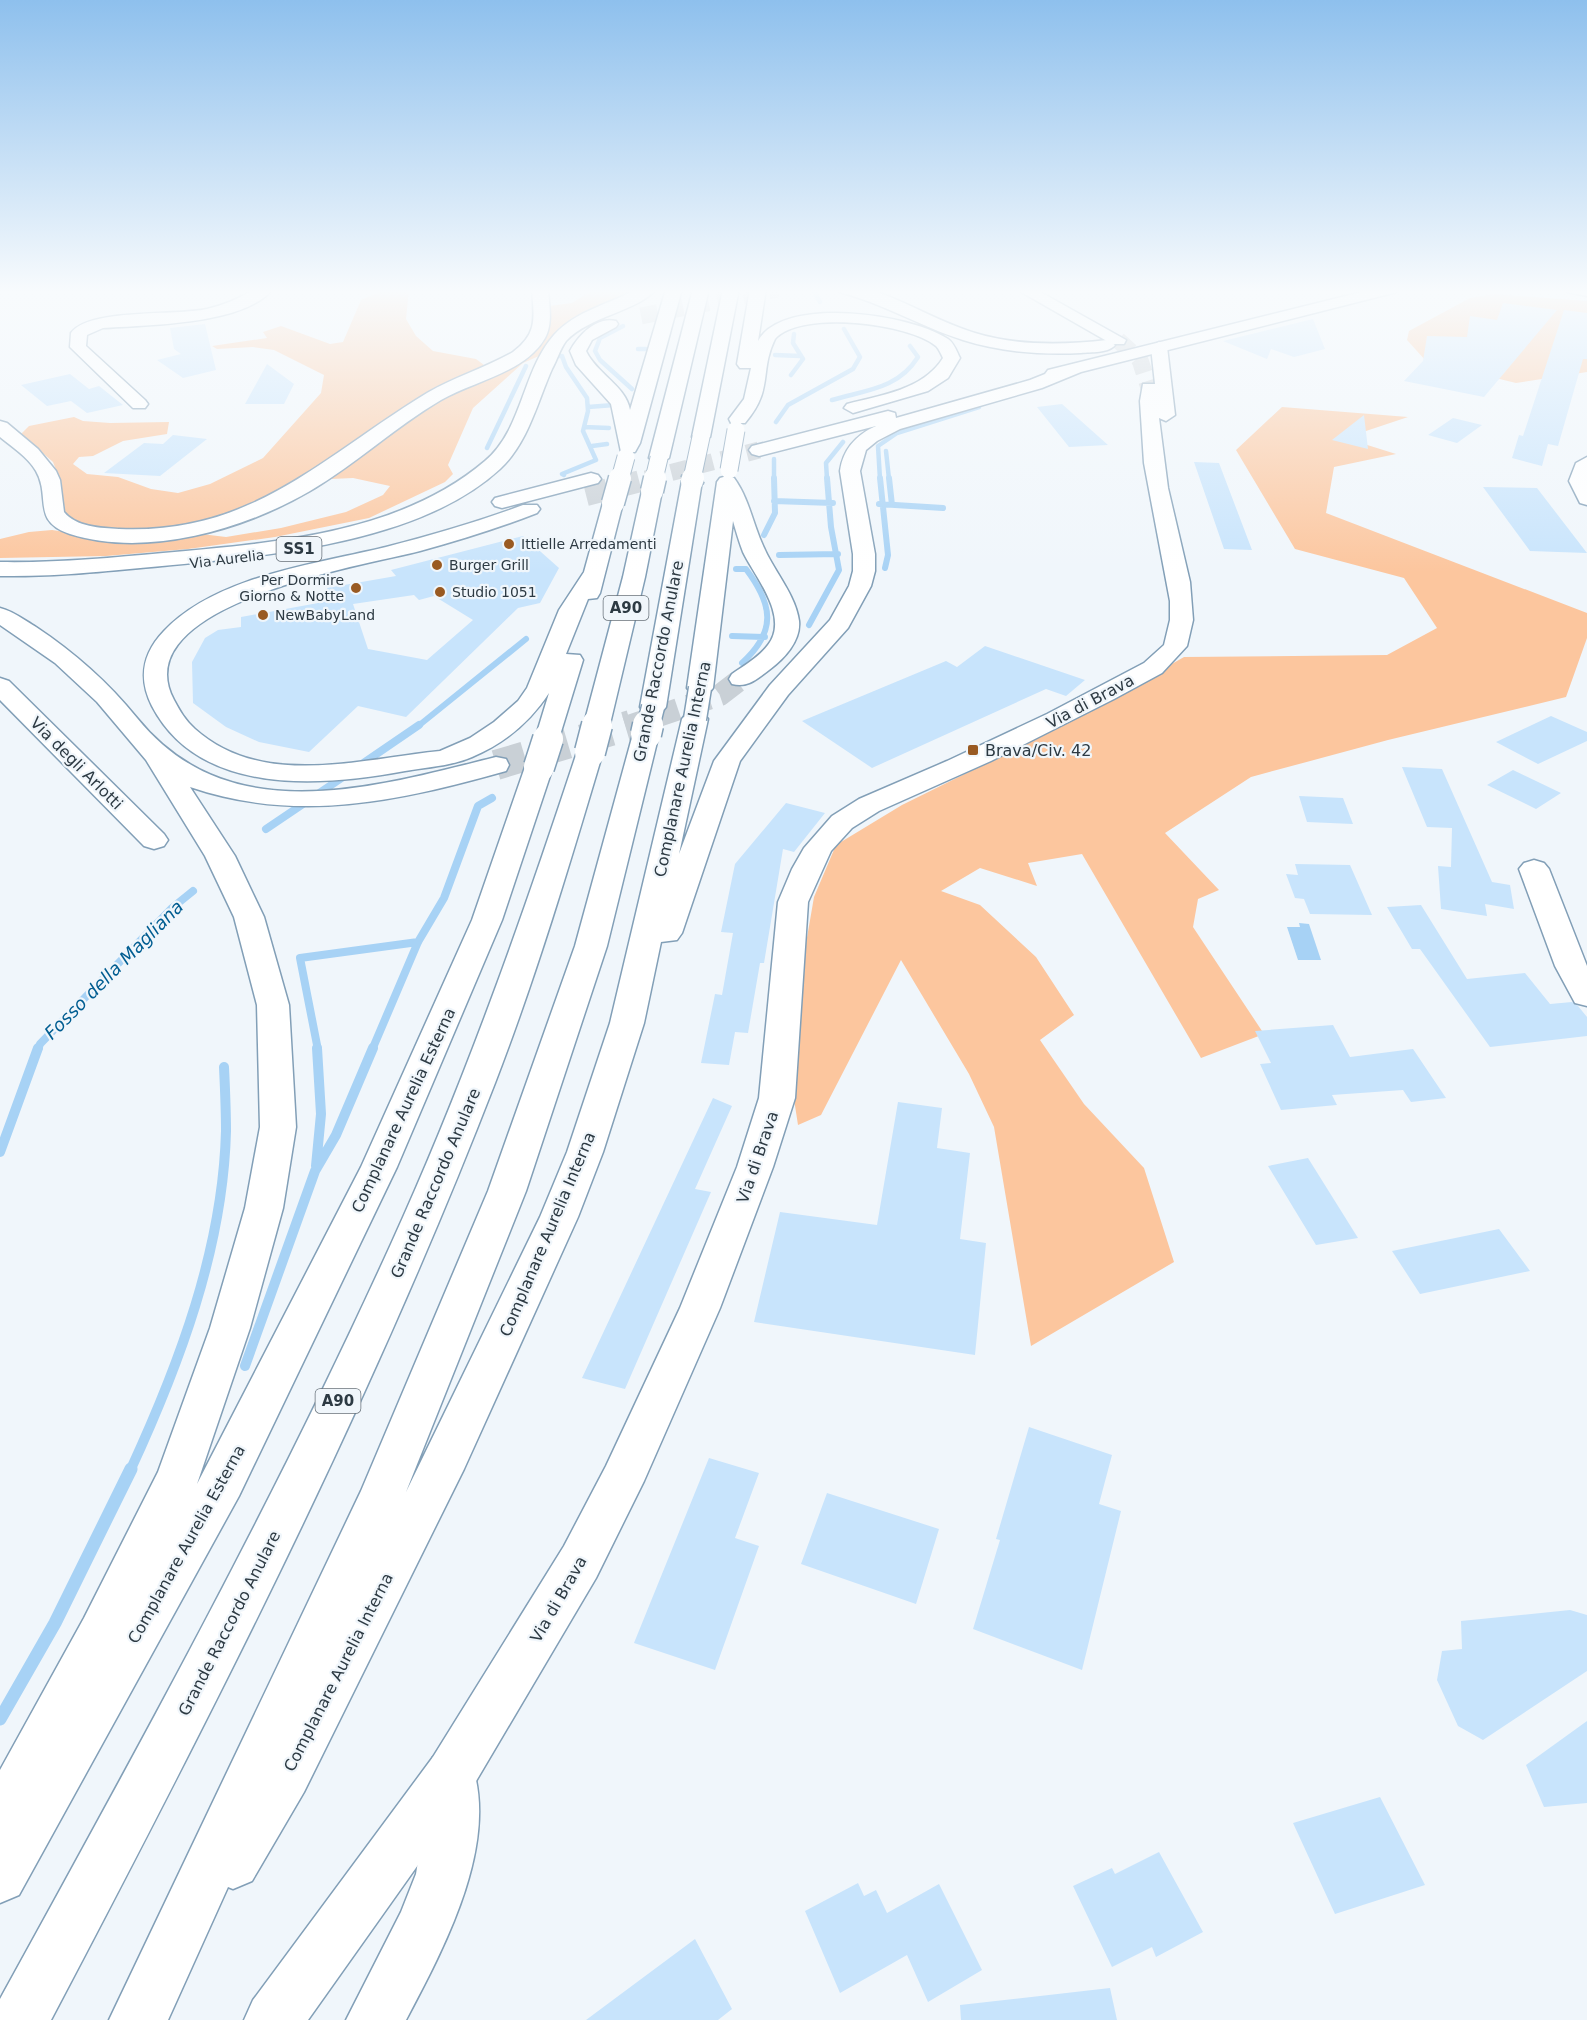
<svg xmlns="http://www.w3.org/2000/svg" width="1587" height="2020" font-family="'DejaVu Sans',sans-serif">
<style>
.green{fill:#fcc69e}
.water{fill:#a7d2f5}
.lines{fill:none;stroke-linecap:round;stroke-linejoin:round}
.stream-far4{stroke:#a7d2f5;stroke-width:4.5}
.stream-far3{stroke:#a7d2f5;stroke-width:6}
.stream-far2{stroke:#a7d2f5;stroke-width:8}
.stream-far1{stroke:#a7d2f5;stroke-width:10}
.stream{stroke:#a7d2f5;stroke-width:13}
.building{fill:#c8e4fc;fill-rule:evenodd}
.secondary-tunnel{stroke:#c9d0d6;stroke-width:17;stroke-dasharray:17 9;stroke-linecap:butt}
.highway-tunnel-far2{stroke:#c9d0d6;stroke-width:17;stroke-dasharray:17 9;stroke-linecap:butt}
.highway-tunnel-far1{stroke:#c9d0d6;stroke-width:22;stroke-dasharray:22 11;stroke-linecap:butt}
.highway-tunnel{stroke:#c9d0d6;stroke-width:30;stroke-dasharray:30 15;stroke-linecap:butt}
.street-casing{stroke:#829fb7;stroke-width:3}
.secondary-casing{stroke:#829fb7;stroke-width:3}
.highway-casing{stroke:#829fb7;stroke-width:3}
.street{fill:#fff;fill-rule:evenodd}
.secondary{fill:#fff;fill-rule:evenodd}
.highway{fill:#fff;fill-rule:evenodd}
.highway-bridge-far2-casing{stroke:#829fb7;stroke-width:19;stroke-linecap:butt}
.highway-bridge-far1-casing{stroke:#829fb7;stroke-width:25;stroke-linecap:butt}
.highway-bridge-casing{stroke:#829fb7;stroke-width:33;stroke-linecap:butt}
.highway-bridge-far2{stroke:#fff;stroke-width:17}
.highway-bridge-far1{stroke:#fff;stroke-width:22}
.highway-bridge{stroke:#fff;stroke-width:30}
.poi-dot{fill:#995a22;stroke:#f0f6fb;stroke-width:2}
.labels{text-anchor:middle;stroke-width:4.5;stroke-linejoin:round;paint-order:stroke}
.far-poi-label{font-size:14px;fill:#2d3a43;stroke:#f0f6fb;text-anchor:start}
.far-street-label{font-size:14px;fill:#2d3a43;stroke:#f0f6fb}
.shield{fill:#f0f6fb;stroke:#68727a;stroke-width:1.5}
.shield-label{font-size:15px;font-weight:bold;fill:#2d3a43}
.street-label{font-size:16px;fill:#2d3a43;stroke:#f0f6fb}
.poi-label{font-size:16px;fill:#2d3a43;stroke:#f0f6fb;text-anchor:start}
.water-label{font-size:18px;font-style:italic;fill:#005d91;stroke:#f0f6fb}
</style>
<rect width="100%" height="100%" fill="#f0f6fb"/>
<path class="green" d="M385,289H409L406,319L416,336L433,351L476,359L484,365L481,370C436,396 392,423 348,450C326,464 304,479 281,491C230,517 117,552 66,516L60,480L53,462L21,434L29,426L74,417L83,421L110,423L169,422L167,434L123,441L93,456L79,457L73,464L87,474L118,477L151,489L178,493L210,484L263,458L321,393L324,375L274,350L253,347L217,349L212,346L267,338L263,332L281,326L330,344L343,342L361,300Z
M594,289H634L559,328L539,356L523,363L473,408L448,465L453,474L445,482L369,518L275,537L188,549L106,556L0,558V539L29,532L52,530L105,538L193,533L226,537L281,528L346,512L383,495L390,486L353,478L331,479L454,387L528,352L549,306L572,303Z
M1494,294L1587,301V372L1516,383L1426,361L1407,340L1409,331L1470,298Z
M1282,407L1408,417L1345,438L1396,454L1334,467L1326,513L1587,613V638L1566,697L1388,740L1251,777L1165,833L1219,890L1198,899L1193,927L1264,1034L1201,1058L1082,854L1028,863L1037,886L980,868L941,891L980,905L1036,957L1074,1015L1040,1040L1084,1104L1144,1168L1174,1262L1031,1346L994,1127L969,1074L901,960L821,1115L798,1125L787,1054L814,897L836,845L902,805L1074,720L1184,657L1387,655L1437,628L1404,578L1295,549L1236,450Z"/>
<path class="water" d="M1299,923L1309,924L1321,960H1298L1287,927H1300Z"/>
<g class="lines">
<path class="stream-far4" d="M813,290L820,302
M623,326L600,338L595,351L600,360L632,389
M638,349H646
M775,355L800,356
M558,356H562L566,367L587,398L588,411L583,431L596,460L562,474L564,475
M791,375L803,359L793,343L794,334
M832,400C866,390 898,389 918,357L910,346
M588,407L614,405
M776,422L788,405L853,369L860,357L844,329
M584,427L609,428
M592,446L607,444
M487,448L526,366
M886,451L889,479
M774,459V479
M827,479L826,463L843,442
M880,479L878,446L897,433L979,407"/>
<path class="stream-far3" d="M880,478L888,555L885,568
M889,478L892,505
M774,501L833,503
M879,504L943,508
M764,535L775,513L774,478
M779,555L838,554
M736,569H746C773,605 777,631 742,663
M809,625L839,570L831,527L827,478
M732,636L765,637
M417,727L526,639"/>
<path class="stream-far2" d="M359,766L419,725
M266,829L346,775
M38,1050L40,1044L172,908L193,891
M318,1050L300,958L418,942
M372,1050L418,942L444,898L478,806L492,798"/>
<path class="stream-far1" d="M0,1152L38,1048
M316,1166L321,1114L317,1048
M245,1366L315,1171L336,1135L373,1048
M130,1471C179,1365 223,1249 226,1131C226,1110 225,1088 224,1067"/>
<path class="stream" d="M0,1719L55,1623L131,1469"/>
</g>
<path class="building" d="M1503,303L1557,310L1484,397L1404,381L1423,361L1427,336L1467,337L1470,316L1497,320Z
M1564,310L1587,313V359H1583L1558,446L1548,444L1542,466L1512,458L1519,435L1523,436Z
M1313,319L1325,349L1294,357L1271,349L1267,359L1223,341Z
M205,324L216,370L183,378L157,360L181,354L174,349L170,328Z
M267,364L294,384L284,404H245Z
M70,374L89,389L99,386L123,405L87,413L71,401L47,406L21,385Z
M1062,404L1108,445L1069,447L1037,407Z
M1364,415L1368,449L1332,440Z
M1453,418L1482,425L1457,443L1428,435Z
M173,435L207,439L160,476L104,473L144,443L163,444Z
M1194,462L1219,463L1252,550L1224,549Z
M1483,487L1537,488L1587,553L1530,551Z
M523,536L559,568L540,603L518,608L406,717L358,706L309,752L259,742L226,727L193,703L192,662L205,638L218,630L241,627V617L329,601L327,588L396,576L391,570ZM414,595L419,600L434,596L473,620L427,660L368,649L353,604Z
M985,646L1085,680L1066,696L1046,689L872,768L802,721L946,661L957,667Z
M1551,716L1587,732V741L1538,764L1496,742Z
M1402,767L1442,769L1492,882L1510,885L1514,909L1485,904L1487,916L1441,909L1438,866L1451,867L1452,828L1427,827Z
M1513,770L1561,793L1536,809L1487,785Z
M1299,796L1343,798L1353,824L1307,822Z
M786,803L825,813L794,852L783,849L764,963H760L748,1033L735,1032L729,1065L701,1063L715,994L722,995L733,933L721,932L735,864Z
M1295,864L1350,865L1372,915L1310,914L1304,899L1295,898L1286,874L1298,875Z
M1421,905L1467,979L1525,973L1550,1004L1572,1002L1578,1006L1587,1017V1036L1490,1047L1420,949H1412L1387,907Z
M1333,1025L1350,1057L1413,1049L1446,1098L1411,1102L1403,1090L1332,1095L1337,1105L1281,1110L1260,1064L1271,1063L1255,1031Z
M713,1098L732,1106L695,1189L711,1192L625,1389L582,1378Z
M898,1102L942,1108L937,1148L970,1153L960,1239L986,1243L975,1355L754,1322L780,1212L877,1225Z
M1308,1158L1358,1238L1316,1245L1268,1166Z
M1499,1229L1530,1271L1420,1294L1392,1251Z
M1029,1427L1112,1455L1099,1504L1121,1511L1082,1670L973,1629L1000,1540L996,1539Z
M709,1458L759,1473L735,1538L759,1546L715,1670L634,1643Z
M827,1493L939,1529L916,1604L801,1564Z
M1570,1610L1587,1615V1671L1483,1740L1458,1726L1437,1680L1442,1651L1462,1649L1461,1621Z
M1587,1721V1803L1544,1807L1526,1765Z
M1380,1797L1425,1885L1335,1914L1293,1823Z
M1159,1852L1203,1932L1156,1957L1152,1947L1112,1967L1073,1886L1112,1868L1115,1874Z
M858,1883L864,1896L876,1890L887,1913L939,1884L982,1970L928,2002L907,1955L840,1993L805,1911Z
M695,1939L732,2009L718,2020H586Z
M1110,1988L1117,2020H961L960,2005Z"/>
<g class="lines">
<path class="secondary-tunnel" d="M1118,340L1140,360L1149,388"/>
<path class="highway-tunnel-far2" d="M641,316L778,289
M646,479L759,450"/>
<path class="highway-tunnel-far1" d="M586,495L652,478
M626,727L720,695L741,679"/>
<path class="highway-tunnel" d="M496,765L631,725"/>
<g class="street-casing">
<path id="street" d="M255,289H273C244,325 146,325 103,328L87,335L86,346L145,400L148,404L145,408H133L70,347L71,333C89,308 176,316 207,309C224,305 240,298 255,289Z
M532,289H548C549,304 553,324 545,338C525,373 473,381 441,400C395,427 356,464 310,491C243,530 146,558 70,534C31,521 51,497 36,471C28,457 12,447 0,437V421L7,423L38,449L56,471L60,480L64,512C76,527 101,528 119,529C253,535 323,456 427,393C454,377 485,368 513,352C538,333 534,318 532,289Z
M1587,457V505L1580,503L1569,481L1576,463Z
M0,678L9,681L164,834L168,840L164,846L154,849L144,846L0,700Z
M1534,860L1544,863L1549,869L1587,966V1006L1575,1003L1555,966L1519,869L1524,863Z
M451,1749L469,1757C503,1839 444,1948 406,2020H346L401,1912L416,1874L426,1810L425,1775L433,1757Z"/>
</g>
<g class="secondary-casing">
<path id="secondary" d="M1016,289H1035L1126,340L1124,344H1112Z
M1159,342L1167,347L1175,415L1166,421L1159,418L1168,488L1190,582L1193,620L1187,646L1162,673L1114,699L991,761L879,811L852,828L831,851L808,902L795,1098L773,1167L720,1308L644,1481L596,1578L469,1793L308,2020H244L253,2000L433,1757L564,1546L606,1466L680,1308L737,1167L759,1098L778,902L792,869L804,848L832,816L859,799L947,761L1047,714L1144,663L1164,645L1170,620V601L1144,463L1140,401L1143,384H1155L1151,347Z"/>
</g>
<g class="highway-casing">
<path id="highway" d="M637,289H656C639,311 589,316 566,341C560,349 557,360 552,369C537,403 528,443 500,469C420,543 267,556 162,566C107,571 54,577 0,576V562C54,563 109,558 163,553C271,543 398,535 485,461C523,429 522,371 554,335C575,311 610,304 637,289Z
M666,289H682L640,443L635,452H621L611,404L576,365L570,351C578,336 596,316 616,321L618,324L616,327L592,340L586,351C596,373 626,386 630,410Z
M693,289H709L669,458L659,464L649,458Z
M723,289H739L710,437L701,443L692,437Z
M750,289H766L758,341C783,295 911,314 948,339C954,343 957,352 960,358L948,378L928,391L853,413L844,408L847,404C881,395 923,390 943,358C941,354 939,349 936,346C908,323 801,310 775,339C759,372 774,389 745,423H731L729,419L744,399L751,368H740L737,364Z
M836,289H865L877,292C911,304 941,323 975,333C1017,346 1063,345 1107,340L1115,345C1109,353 1091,352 1081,353C1041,355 1001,352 963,340C919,326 885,304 839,292Z
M1374,289H1400L1397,292L1081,372L1042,388L900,429L877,441L866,450L860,471L875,554V571L871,586L848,628L788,695L740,761L682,933L677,940L661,942L644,1023L603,1152L578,1217L464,1469L304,1792L252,1881L233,1889L228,1887L168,2020H109L361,1491L488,1191L575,946L633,734L637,728L646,726L655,728L659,734L607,946L526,1191L406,1492L540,1217L567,1152L610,1023L682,719L686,714L695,711L704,714L708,719L679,854L714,761L770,685L830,620L849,586L853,571V554L840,471C843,449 856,435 876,426L759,456L752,454L749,450L752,446L888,411L895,413L896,418L1030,380L1045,374L1048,370Z
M1564,289H1587V296L1567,292Z
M591,473L598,475L601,479L598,483L502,508L495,506L492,502L495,498Z
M692,475L699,477L702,481L666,707L662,712L653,715L644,712L640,707L682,481L685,477Z
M727,476L734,478C750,500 753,526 765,550C775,572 796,596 799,621C801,641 784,659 769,670C757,679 748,688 732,684L729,679L732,674C745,665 759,657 768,645C790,617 755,577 743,552C739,542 736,531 733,521L713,688L709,693L700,696L691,693L687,688L717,482L720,478Z
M652,485L659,487L662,491L645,577L610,724L606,730L597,732L588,730L584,724L623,577L642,491L645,487Z
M613,497L620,499L623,503L600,593L597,598L588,599L566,654L580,655L583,660L557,745L548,747L539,745L535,739L549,693C530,722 505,743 472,757C451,766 428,767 405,771C319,787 199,796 152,706C138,678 142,654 164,631C216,576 316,564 386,547C432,535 478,522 523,505H537L540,509L537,513C499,528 460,540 420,551C366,565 123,604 174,700C180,711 185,720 195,729C262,789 360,759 440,751L470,738L494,722L518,701L527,688L559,610L584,572L603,503L606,499Z
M0,608C13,611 24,620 36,627C75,653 107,681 137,718C229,832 375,787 496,757L506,759L509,765L506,771C399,801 298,824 190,787L235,856L264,917L289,1005L296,1127L283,1208L250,1328L197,1484L361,1167L472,920L525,767L529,761L539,759L549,761L553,767L502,920L397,1167L239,1496L19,1895L0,1903V1770L84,1618L158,1472L210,1328L245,1208L260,1127L257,1005L234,917L205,856L146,760L97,702L55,663L0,625Z
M590,744L599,746L603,752C570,863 537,974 495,1083C370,1406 212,1714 51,2020H0V1999C137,1750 274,1502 391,1244C464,1084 522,919 577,752L581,746Z"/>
</g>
<use href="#street" class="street"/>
<use href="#secondary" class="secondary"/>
<use href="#highway" class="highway"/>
<g class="highway-bridge-far2-casing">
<path id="highway-bridge-far2" d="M729,470L736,430
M620,479L626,457
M654,479L659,458
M692,479L701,437"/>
</g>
<g class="highway-bridge-far1-casing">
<path id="highway-bridge-far1" d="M692,481L693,478
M652,491L655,478
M613,503L620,478
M695,719L700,688
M596,727L597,724
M648,727L653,707"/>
</g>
<g class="highway-bridge-casing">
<path id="highway-bridge" d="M646,734L648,725
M590,752L597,725
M539,767L548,739"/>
</g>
<use href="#highway-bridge-far2" class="highway-bridge-far2"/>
<use href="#highway-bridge-far1" class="highway-bridge-far1"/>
<use href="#highway-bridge" class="highway-bridge"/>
</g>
<linearGradient id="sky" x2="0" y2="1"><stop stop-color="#8ec0ed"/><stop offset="0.51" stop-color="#f8fbfd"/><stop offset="1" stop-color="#f8fbfd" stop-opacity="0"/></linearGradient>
<rect width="1587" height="572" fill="url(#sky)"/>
<g class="poi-dot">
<circle cx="509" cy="544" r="6"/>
<circle cx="437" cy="565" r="6"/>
<circle cx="356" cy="588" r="6"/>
<circle cx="440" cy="592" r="6"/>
<circle cx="263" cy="615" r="6"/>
<rect x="967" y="744" width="12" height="12" rx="3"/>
</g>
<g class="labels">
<g class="far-poi-label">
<text x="521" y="549">Ittielle Arredamenti</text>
<text x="449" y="570">Burger Grill</text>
<text x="344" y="585" text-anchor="end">Per Dormire<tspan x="344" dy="16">Giorno &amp; Notte</tspan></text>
<text x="452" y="597">Studio 1051</text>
<text x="275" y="620">NewBabyLand</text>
</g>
<g class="far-street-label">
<text transform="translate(227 559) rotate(-7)" y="5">Via Aurelia</text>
</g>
<g class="shield">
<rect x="276.5" y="537" width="45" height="24" rx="4.5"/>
<rect x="603.5" y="596" width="45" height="24" rx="4.5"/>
<rect x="315.5" y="1389" width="45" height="24" rx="4.5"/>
</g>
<g class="shield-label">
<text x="299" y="554">SS1</text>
<text x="626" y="613">A90</text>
<text x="338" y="1406">A90</text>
</g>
<g class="street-label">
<text transform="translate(658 661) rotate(-79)" y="6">Grande Raccordo Anulare</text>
<text transform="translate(1090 701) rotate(-28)" y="6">Via di Brava</text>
<text transform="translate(77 763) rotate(45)" y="6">Via degli Arlotti</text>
<text transform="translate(682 769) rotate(-78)" y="6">Complanare Aurelia Interna</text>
<text transform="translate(403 1110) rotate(-65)" y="6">Complanare Aurelia Esterna</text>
<text transform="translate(757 1157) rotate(-71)" y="6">Via di Brava</text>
<text transform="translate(435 1183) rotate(-67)" y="6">Grande Raccordo Anulare</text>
<text transform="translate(547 1234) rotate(-67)" y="6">Complanare Aurelia Interna</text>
<text transform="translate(186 1544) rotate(-61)" y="6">Complanare Aurelia Esterna</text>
<text transform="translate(558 1599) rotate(-60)" y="6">Via di Brava</text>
<text transform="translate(229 1623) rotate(-63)" y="6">Grande Raccordo Anulare</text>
<text transform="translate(338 1672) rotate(-63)" y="6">Complanare Aurelia Interna</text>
</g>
<g class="poi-label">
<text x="985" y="756">Brava/Civ. 42</text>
</g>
<g class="water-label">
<text transform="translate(114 970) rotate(-45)" y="6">Fosso della Magliana</text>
</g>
</g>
</svg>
